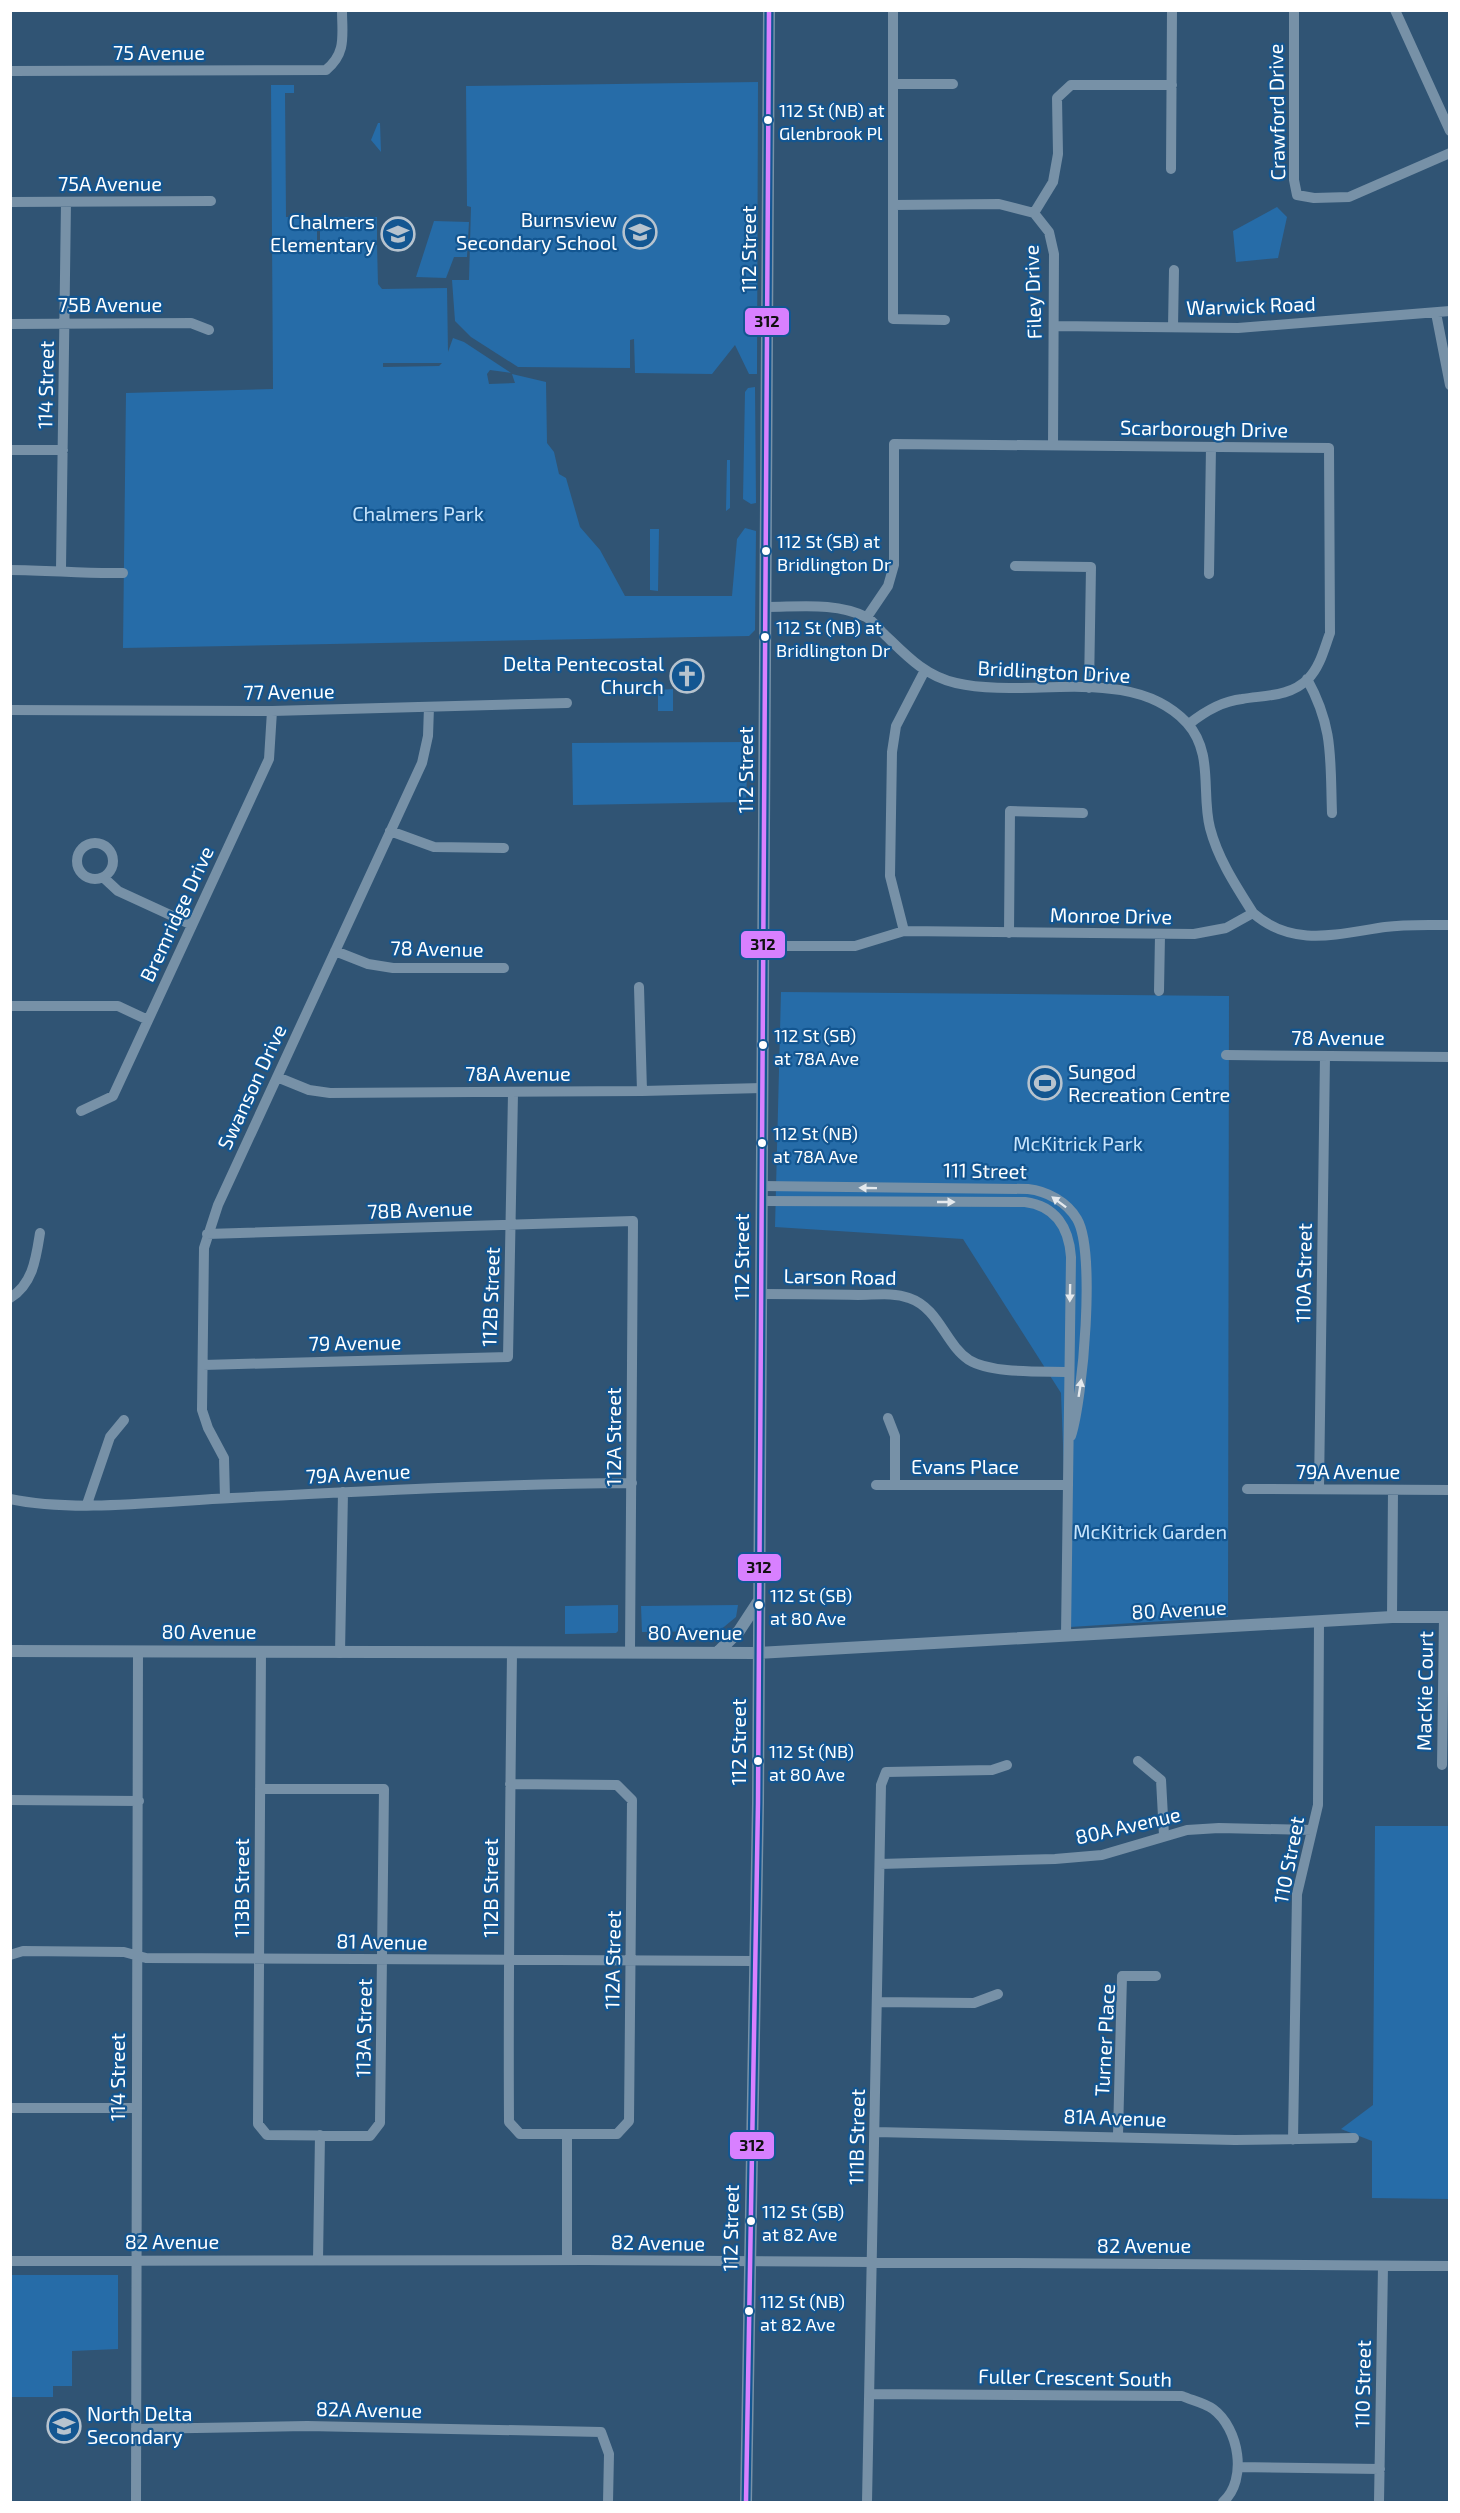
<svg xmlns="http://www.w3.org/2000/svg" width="1460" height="2513" font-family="'Exo 2',sans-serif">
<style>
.green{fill:#266ca8;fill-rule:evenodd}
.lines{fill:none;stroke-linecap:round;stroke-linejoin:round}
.minor{stroke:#7791a7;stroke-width:10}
.tertiary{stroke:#7791a7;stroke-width:12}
.bus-1-casing{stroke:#135691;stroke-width:9}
.bus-1{stroke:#d880ff;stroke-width:4.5}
.oneway{fill:#e4e9ed}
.bus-dot{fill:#fff;stroke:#135691;stroke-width:2}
.labels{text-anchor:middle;stroke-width:4.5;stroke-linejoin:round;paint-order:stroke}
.bus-label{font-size:18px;fill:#fff;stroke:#135691;text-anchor:start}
.street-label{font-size:20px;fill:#fff;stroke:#135691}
.poi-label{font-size:20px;fill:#fff;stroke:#135691;text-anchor:end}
.park-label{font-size:20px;fill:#c7e4fc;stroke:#135691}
.line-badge{stroke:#135691;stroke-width:2}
.pale-badge-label{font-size:16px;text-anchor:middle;font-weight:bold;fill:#111}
</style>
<rect width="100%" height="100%" fill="#305474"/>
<path class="green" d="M758,82L757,374H749L735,345L712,374L635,373L634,339L630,340V368L518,367L471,337L455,321L452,280H469L471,207L467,206L466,86Z
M271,85H294V93H285L286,217L317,218V244L320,245V217H377V243L324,244L377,245L378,284L382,289L447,288L448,352L453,338L464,342L511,373L490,370L487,374L489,384L515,383L512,374L546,382L547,443L554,452L559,474L566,478L580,527L600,550L625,596H732L737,539L745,528L756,531L755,630L749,636L123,648L126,393L273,389ZM442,363L439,366L383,367V363Z
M378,123H380L381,152L371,140Z
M1277,207L1287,217L1278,258L1236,262L1233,231Z
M434,221L469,222L467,257H454L446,278L416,277Z
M755,387L756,503L751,504L743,499L745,392L748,388Z
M727,460H730V508L726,511Z
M650,529H659L658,591L650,590Z
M673,689V711H658V690Z
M748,742L746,802L573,805L572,743Z
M781,992L1229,996L1228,1617L1070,1627L1061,1393L963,1239L775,1227Z
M618,1605V1631L616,1633L565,1634V1606Z
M738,1605L736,1617L719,1631L642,1632L641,1606Z
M1375,1826H1449V2199L1372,2198V2141L1341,2129L1373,2105Z
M11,2275H118V2349L72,2351V2386H53V2397H11Z"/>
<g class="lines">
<path class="minor" d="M893,10V319L945,320
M1294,10V180L1297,195L1314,198L1349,197L1450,153
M1395,10L1450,131
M10,71L326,70C347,53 342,35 342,10
M893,84H953
M1171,169L1172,10
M10,202L211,201
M893,205L999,204L1034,213L1049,232L1054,254L1053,445
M1034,213L1053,182L1058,154L1057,98L1071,85H1172
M1436,313L1450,385
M10,324L191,323L209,330
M1054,326L1238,328L1450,311
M1173,327L1174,270
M10,450H63
M1015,566L1091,567L1089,688
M61,569L66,202
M10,570C49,570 85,574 123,573
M1209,574L1211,447
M767,607C799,607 836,602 866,617C872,620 877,627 882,632C905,654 924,676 956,683C1028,700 1131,663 1187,723C1214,753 1201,793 1210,828C1218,859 1236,886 1253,913
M867,617L888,586L894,565V444L1329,448L1330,633C1324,649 1320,667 1308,679C1290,697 1265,695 1242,699C1223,701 1204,712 1189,724
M1307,679C1334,728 1330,759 1332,813
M10,710L272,711L567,703
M390,831L434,847L504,848
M77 861a18 18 0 1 1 36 0a18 18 0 1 1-36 0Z
M104,878L118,891L192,925
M904,931L890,876L892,752L896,726L924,672
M1009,933L1010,811L1083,813
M763,946H855L904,931L1194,934L1226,928L1253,913C1293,948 1337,934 1385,927C1406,924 1428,925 1450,925
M335,951L368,964L393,968H504
M639,987L642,1091
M1159,991L1160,935
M10,1006H118L148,1020
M1226,1055L1450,1057
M277,1077L309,1090L330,1093L642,1091L762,1088
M81,1111L113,1096L269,759L272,711
M762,1186L1028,1189C1047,1191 1067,1202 1077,1219C1096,1251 1083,1398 1071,1436
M761,1201L1025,1202C1056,1206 1069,1228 1071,1257L1066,1635
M207,1234L633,1221L630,1652
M761,1294C794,1294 826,1294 858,1295C875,1295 893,1292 909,1298C939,1308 945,1344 969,1360C992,1374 1042,1371 1069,1372
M10,1298C33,1284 36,1258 40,1233
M203,1365L508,1357L513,1093
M888,1418L895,1436V1485H1068
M876,1485H895
M1247,1489L1450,1490
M1319,1489L1325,1056
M225,1498L224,1458L208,1428L202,1410L204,1248L218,1205L422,763L428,736L429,707
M10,1499C75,1513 166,1501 232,1498C365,1491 499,1484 632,1483
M87,1504L110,1437L124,1420
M1392,1617L1393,1490
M340,1653L343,1492
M1138,1761L1161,1780L1164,1835
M1442,1765L1444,1617
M510,1784L617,1785L632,1800L629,2121L617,2134H520L509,2122C508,1966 510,1810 512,1653
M260,1789H384L380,2123L370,2136L267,2135L258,2124L261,1652
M10,1800L139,1801
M880,1864L1055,1859L1102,1855L1187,1830L1219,1828L1312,1830
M10,1955L23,1951L124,1952L146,1958L754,1961
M877,2002L974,2003L998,1994
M10,2108H135
M875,2132L1235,2140L1354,2138
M567,2134V2260
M1118,2135L1122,1976H1156
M1293,2140L1297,1894L1318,1805L1319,1622
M318,2260L320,2135
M10,2261L586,2260L1450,2266
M869,2394L1182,2396C1191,2400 1205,2403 1213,2409C1239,2428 1248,2480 1223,2502
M136,2429L307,2426L601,2432L609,2454L608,2502
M1238,2467L1380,2469
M136,2502L138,1652
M867,2502L881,1785L886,1772L992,1770L1007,1765
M1379,2502L1383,2266"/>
<path class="tertiary" d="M10,1651L759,1653L1392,1617H1450
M717,1653L739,1631L758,1602
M746,2502L758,1803L769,10"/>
<g class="bus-1-casing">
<path id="bus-1" d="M746,2502L758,1803L769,10"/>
</g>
<use href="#bus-1" class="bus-1"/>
</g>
<defs><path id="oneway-solid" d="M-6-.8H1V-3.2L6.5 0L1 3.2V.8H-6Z" transform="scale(1.5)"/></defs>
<g class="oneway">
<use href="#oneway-solid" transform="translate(868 1188) rotate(-179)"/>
<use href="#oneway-solid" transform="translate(946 1202)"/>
<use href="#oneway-solid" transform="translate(1059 1202) rotate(-143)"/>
<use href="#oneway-solid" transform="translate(1070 1293) rotate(91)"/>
<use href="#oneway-solid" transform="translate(1080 1388) rotate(-81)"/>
</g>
<defs>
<g id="school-ring" transform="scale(1.725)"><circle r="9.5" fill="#135691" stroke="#b7c3ce" stroke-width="1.5"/><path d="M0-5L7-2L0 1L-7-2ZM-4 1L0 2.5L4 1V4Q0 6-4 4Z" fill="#b7c3ce"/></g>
<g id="church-ring" transform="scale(1.725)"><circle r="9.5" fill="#135691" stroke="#b7c3ce" stroke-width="1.5"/><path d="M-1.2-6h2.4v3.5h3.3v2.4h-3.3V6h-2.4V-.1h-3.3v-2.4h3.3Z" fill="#b7c3ce"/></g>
<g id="stadium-ring" transform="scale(1.725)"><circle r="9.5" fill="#135691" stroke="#b7c3ce" stroke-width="1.5"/><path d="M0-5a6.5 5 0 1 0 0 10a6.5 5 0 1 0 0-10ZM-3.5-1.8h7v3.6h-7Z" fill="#b7c3ce"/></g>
</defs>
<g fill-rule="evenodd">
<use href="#school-ring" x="640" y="232"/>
<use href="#school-ring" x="398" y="234"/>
<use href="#church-ring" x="687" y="676"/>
<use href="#stadium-ring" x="1045" y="1083"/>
<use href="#school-ring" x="64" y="2426"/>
</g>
<g class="bus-dot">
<circle cx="768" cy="120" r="5"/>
<circle cx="766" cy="551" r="5"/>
<circle cx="765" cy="637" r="5"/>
<circle cx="763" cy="1045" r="5"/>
<circle cx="762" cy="1143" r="5"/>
<circle cx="759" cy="1605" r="5"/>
<circle cx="758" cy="1761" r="5"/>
<circle cx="751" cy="2221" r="5"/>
<circle cx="749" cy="2311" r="5"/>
</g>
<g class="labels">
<g class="bus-label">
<text x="779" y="117">112 St (NB) at<tspan x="779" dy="23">Glenbrook Pl</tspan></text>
<text x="777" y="548">112 St (SB) at<tspan x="777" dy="23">Bridlington Dr</tspan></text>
<text x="776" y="634">112 St (NB) at<tspan x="776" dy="23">Bridlington Dr</tspan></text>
<text x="774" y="1042">112 St (SB)<tspan x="774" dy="23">at 78A Ave</tspan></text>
<text x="773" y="1140">112 St (NB)<tspan x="773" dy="23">at 78A Ave</tspan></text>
<text x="770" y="1602">112 St (SB)<tspan x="770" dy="23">at 80 Ave</tspan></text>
<text x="769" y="1758">112 St (NB)<tspan x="769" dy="23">at 80 Ave</tspan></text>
<text x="762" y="2218">112 St (SB)<tspan x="762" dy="23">at 82 Ave</tspan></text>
<text x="760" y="2308">112 St (NB)<tspan x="760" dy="23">at 82 Ave</tspan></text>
</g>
<g class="street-label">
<text x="159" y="60">75 Avenue</text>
<text transform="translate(1277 112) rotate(-91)" y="7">Crawford Drive</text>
<text x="110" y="191">75A Avenue</text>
<text transform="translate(749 249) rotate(-90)" y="7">112 Street</text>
<text transform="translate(1033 292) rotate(-92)" y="7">Filey Drive</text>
<text x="110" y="312">75B Avenue</text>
<text transform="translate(1251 306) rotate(-2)" y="7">Warwick Road</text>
<text transform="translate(46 385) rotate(-89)" y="7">114 Street</text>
<text transform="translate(1204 429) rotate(1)" y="7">Scarborough Drive</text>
<text transform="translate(1054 672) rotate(3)" y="7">Bridlington Drive</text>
<text transform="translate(289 692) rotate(-1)" y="7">77 Avenue</text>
<text transform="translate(746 770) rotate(-90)" y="7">112 Street</text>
<text transform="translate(177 914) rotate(-65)" y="7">Bremridge Drive</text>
<text transform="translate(1111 916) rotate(1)" y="7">Monroe Drive</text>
<text transform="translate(437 949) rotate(1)" y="7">78 Avenue</text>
<text x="1338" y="1045">78 Avenue</text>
<text x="518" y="1081">78A Avenue</text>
<text transform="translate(252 1087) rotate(-65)" y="7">Swanson Drive</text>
<text transform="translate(985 1171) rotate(1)" y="7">111 Street</text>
<text transform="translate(420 1210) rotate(-2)" y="7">78B Avenue</text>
<text transform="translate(742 1257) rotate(-90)" y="7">112 Street</text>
<text transform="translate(1304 1273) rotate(-89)" y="7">110A Street</text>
<text transform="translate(840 1277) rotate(1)" y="7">Larson Road</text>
<text transform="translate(491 1297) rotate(-88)" y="7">112B Street</text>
<text transform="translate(355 1343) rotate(-1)" y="7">79 Avenue</text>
<text transform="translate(614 1437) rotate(-90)" y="7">112A Street</text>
<text x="965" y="1474">Evans Place</text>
<text x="1348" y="1479">79A Avenue</text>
<text transform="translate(358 1474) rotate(-3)" y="7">79A Avenue</text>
<text transform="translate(1179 1610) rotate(-3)" y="7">80 Avenue</text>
<text x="209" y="1639">80 Avenue</text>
<text x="695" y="1640">80 Avenue</text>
<text transform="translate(1425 1691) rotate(-89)" y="7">MacKie Court</text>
<text transform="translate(739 1742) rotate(-90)" y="7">112 Street</text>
<text transform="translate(1128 1826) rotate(-13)" y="7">80A Avenue</text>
<text transform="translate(1289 1860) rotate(-79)" y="7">110 Street</text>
<text transform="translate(242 1888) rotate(-90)" y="7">113B Street</text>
<text transform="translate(491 1888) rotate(-90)" y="7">112B Street</text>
<text transform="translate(382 1942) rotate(1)" y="7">81 Avenue</text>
<text transform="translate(613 1960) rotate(-89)" y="7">112A Street</text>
<text transform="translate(364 2028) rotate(-89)" y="7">113A Street</text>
<text transform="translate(1105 2040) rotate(-87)" y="7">Turner Place</text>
<text transform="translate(118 2077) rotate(-90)" y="7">114 Street</text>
<text transform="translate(1115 2118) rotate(2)" y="7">81A Avenue</text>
<text transform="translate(857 2137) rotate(-89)" y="7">111B Street</text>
<text transform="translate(731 2228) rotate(-89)" y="7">112 Street</text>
<text x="172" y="2249">82 Avenue</text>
<text transform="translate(658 2243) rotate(1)" y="7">82 Avenue</text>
<text x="1144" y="2253">82 Avenue</text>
<text transform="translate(1075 2378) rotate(1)" y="7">Fuller Crescent South</text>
<text transform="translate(1363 2384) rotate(-89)" y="7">110 Street</text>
<text transform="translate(369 2410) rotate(1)" y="7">82A Avenue</text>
</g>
<g class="poi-label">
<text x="617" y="227">Burnsview<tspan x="617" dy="23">Secondary School</tspan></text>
<text x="375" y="229">Chalmers<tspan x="375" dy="23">Elementary</tspan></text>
<text x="664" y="671">Delta Pentecostal<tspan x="664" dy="23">Church</tspan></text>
<text x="1068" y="1079" text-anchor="start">Sungod<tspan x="1068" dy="23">Recreation Centre</tspan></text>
<text x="87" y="2421" text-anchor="start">North Delta<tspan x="87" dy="23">Secondary</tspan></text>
</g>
<g class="park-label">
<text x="418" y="521">Chalmers Park</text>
<text x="1078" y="1151">McKitrick Park</text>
<text x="1150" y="1539">McKitrick Garden</text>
</g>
</g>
<g class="line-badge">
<rect x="744" y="307" width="46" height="29" rx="6" fill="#d880ff"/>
<rect x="740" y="930" width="46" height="29" rx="6" fill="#d880ff"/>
<rect x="737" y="1553" width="45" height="29" rx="6" fill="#d880ff"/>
<rect x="729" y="2131" width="46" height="29" rx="6" fill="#d880ff"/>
</g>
<g class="pale-badge-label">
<text x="767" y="327">312</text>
<text x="763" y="950">312</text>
<text x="759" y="1573">312</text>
<text x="752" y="2151">312</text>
</g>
<rect width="1460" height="2513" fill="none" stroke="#ffffff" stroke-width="24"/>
</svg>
